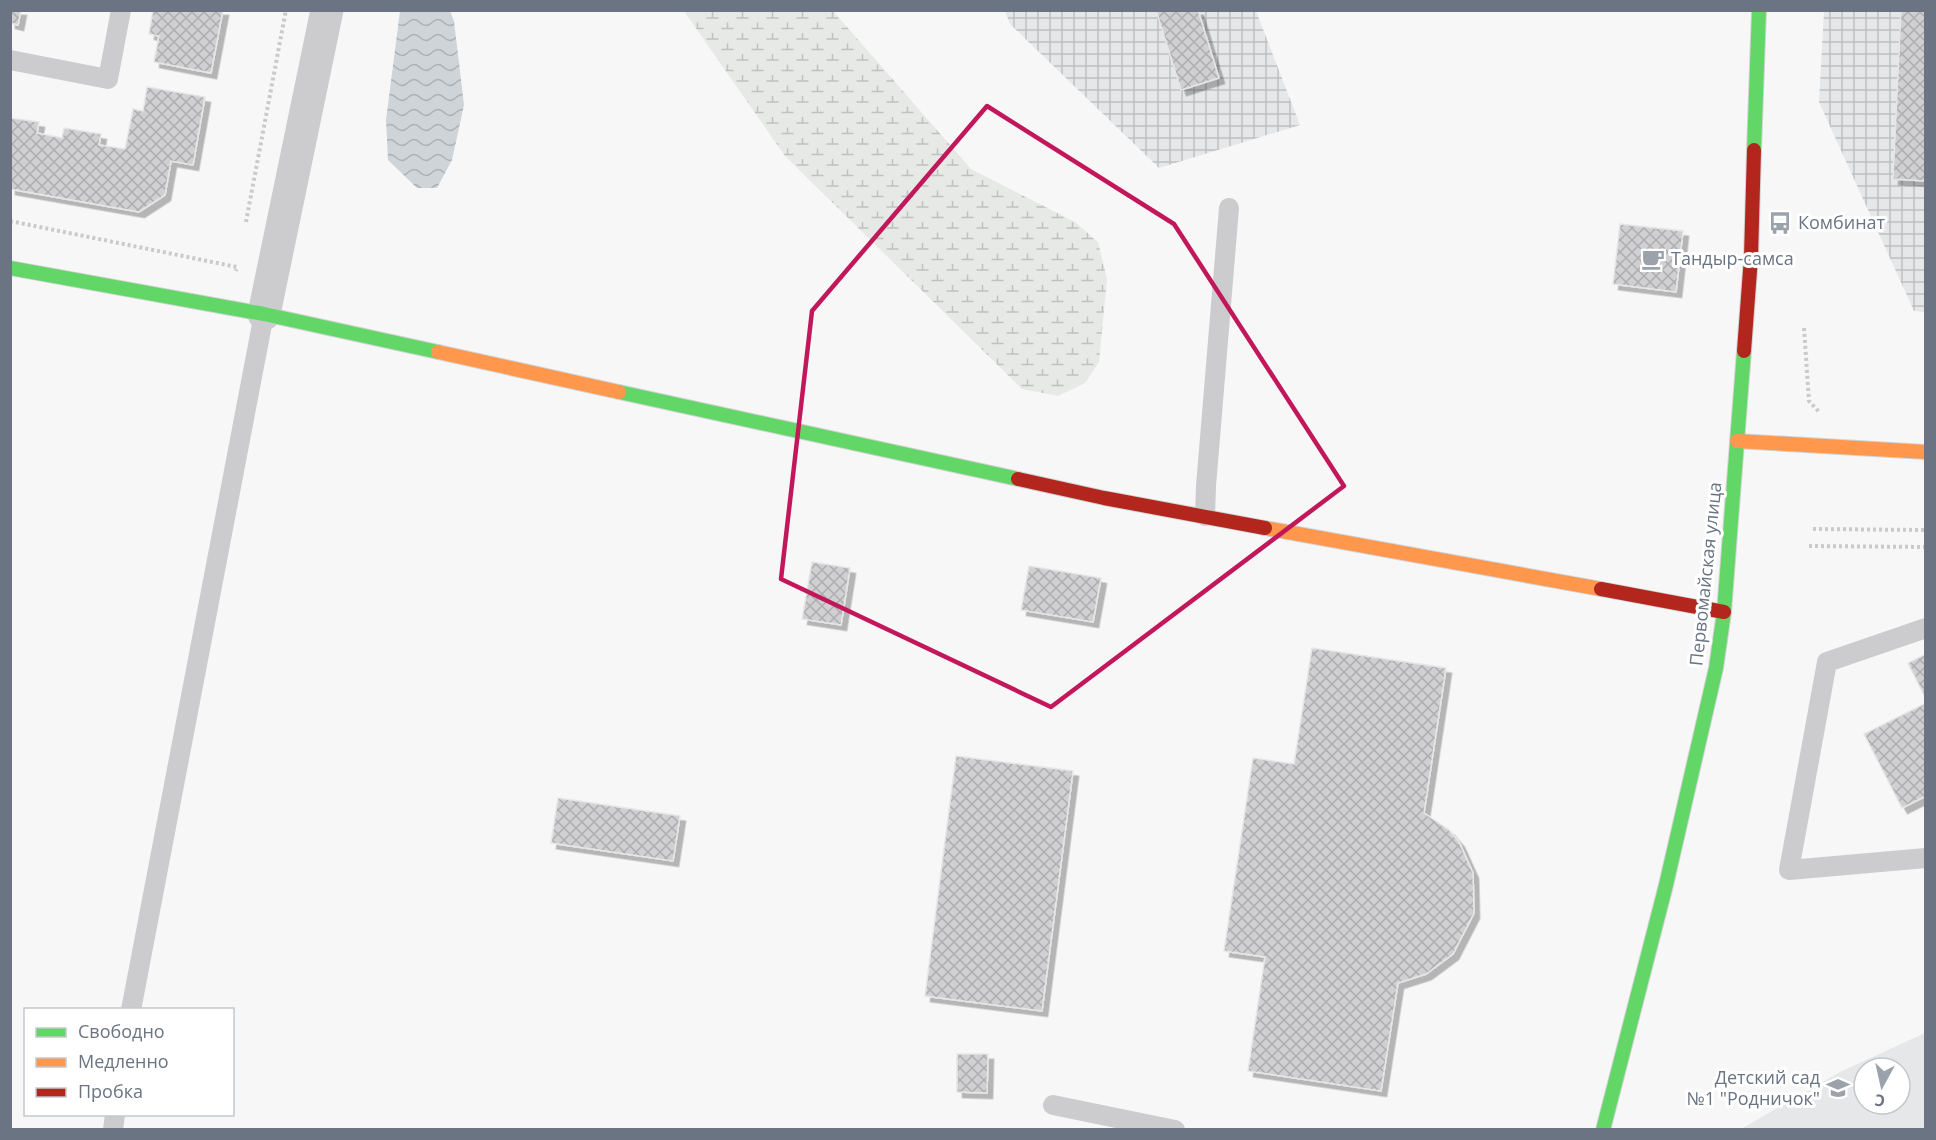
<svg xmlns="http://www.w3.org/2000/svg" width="1936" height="1140" font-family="'Open Sans',sans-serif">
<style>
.built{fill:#e5e7e8;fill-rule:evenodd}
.industrial{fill:url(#industrial-grid)}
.wetland{fill:url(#wetland-marsh)}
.water{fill:url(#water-waves)}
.building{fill:url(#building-cross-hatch);stroke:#e6e6e6;stroke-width:1.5;filter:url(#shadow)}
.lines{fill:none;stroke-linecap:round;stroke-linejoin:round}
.fast-casing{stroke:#d3d4d5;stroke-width:16}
.slow-casing{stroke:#d3d4d5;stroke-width:16}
.jam-casing{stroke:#d3d4d5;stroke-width:16}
.path{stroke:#cacacb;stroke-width:4;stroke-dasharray:3 3;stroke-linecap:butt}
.lane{stroke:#ccccce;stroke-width:20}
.street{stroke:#ccccce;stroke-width:33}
.fast{stroke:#63d668;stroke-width:14}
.slow{stroke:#ff974d;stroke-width:14}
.jam{stroke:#b3261e;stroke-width:14}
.marked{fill:none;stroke:#c2185b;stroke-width:4.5;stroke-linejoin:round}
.labels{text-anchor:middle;stroke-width:6;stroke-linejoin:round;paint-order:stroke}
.poi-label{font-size:18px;fill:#6a7483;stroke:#fff;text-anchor:start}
.street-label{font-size:18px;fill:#6a7483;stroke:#fff}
</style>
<defs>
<pattern id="industrial-grid" width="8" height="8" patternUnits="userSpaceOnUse" patternTransform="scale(1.5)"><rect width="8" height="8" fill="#e5e7e8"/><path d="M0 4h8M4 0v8" fill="none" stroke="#bec0c1"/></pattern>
<pattern id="wetland-marsh" width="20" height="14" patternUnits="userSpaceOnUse" patternTransform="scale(1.5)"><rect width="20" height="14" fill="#e6e9e5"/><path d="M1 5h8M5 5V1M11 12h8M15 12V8" fill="none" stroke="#bec1bf"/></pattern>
<pattern id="water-waves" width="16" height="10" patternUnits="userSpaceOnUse" patternTransform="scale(1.5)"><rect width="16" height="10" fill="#cfd4d8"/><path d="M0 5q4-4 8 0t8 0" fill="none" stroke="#acb1b5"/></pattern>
<pattern id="building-cross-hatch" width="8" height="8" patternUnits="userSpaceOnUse" patternTransform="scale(1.5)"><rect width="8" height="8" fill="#d0d0d2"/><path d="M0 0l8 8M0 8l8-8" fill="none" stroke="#adadb0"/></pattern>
<filter id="shadow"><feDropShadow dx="5.5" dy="5.5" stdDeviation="0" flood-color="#0004"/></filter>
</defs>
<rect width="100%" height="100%" fill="#f7f7f7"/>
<path class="built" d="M1925,1033V1129H1741L1840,1072ZM1864,1068H1900V1104H1864Z"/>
<path class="industrial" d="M1005,11H1256L1300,125L1159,168L1010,24Z
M1824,11H1925V312L1914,311L1819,102Z"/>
<path class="wetland" d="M684,11H833L971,169L1075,222L1098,242L1107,279L1099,362L1085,383L1058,396L1022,389L785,156Z"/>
<path class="water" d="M400,11H450L454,21L464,105L452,160L437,188H417L388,160L386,120Z"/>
<path class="building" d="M10,10H21L18,25L10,23Z
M153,10H223L211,73L154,62L159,36L149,34Z
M1156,10H1198L1219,78L1181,90Z
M1901,10H1926V181L1893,179Z
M147,87L205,97L193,165L171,161L165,195L139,212L10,189V118L39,122L37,133L62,138L64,128L101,134L99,145L125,149L133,109L143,111Z
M1620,224L1683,231L1676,292L1613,284Z
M812,562L850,568L841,625L802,619Z
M1029,566L1101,578L1093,622L1021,610Z
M1312,648L1446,668L1424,813L1449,830L1459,842L1473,873L1474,913L1453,954L1426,974L1398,983L1381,1091L1248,1071L1265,957L1224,951L1253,758L1294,764Z
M1926,654V699L1908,663Z
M1926,703V796L1902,808L1864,734Z
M956,756L1073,771L1042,1011L925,996Z
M558,798L680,816L673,861L551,843Z
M957,1054H988L987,1093L957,1092Z"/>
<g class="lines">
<g class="fast-casing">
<path id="fast" d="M1754,150L1759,10
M10,268L264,314L438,352
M619,392L1018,479
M1603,1130L1666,885L1716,668L1724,612L1744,351"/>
</g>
<g class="slow-casing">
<path id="slow" d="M438,352L619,392
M1737,441L1926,452
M1265,528L1601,589"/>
</g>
<g class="jam-casing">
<path id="jam" d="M1744,351L1751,257L1754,150
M1018,479L1104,498L1265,528
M1601,589L1724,612"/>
</g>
<path class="path" d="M10,221L237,267L236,271
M246,222L286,10
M1804,328L1809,401L1820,413
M1813,529L1926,530
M1809,546L1926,547"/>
<path class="lane" d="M10,60L108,79L121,10
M1205,516L1206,486L1229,208
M1926,628L1827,662L1789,870L1926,858
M131,1010L264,314
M1053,1105L1175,1130
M113,1130L115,1114"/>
<path class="street" d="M264,314L327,10"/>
<use href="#fast" class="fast"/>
<use href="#slow" class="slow"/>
<use href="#jam" class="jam"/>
</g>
<path class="marked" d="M987,106L1174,224L1344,486L1051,707L781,579L812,311Z"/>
<defs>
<g id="bus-bare" transform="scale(1.8)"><path d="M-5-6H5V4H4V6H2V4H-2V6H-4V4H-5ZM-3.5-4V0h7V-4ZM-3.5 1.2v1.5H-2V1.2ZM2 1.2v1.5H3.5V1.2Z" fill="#9ba2ac" stroke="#fff" stroke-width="2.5" paint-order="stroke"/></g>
<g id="cafe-bare" transform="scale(1.8)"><path d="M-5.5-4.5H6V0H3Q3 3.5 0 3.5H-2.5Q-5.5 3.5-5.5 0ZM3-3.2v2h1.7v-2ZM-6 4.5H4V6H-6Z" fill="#9ba2ac" stroke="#fff" stroke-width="2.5" paint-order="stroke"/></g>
<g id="school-bare" transform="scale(1.8)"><path d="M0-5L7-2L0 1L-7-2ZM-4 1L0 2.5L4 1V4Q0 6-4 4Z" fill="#9ba2ac" stroke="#fff" stroke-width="2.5" paint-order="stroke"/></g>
</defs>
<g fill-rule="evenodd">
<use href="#bus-bare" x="1780" y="223"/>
<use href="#cafe-bare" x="1653" y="259"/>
<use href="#school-bare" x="1838" y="1088"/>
</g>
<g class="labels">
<g class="poi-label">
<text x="1798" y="229">Комбинат</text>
<text x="1671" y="265">Тандыр-самса</text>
<text x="1820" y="1084" text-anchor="end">Детский сад<tspan x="1820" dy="21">№1 "Родничок"</tspan></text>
</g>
<g class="street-label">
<text transform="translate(1706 574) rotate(-84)" y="6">Первомайская улица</text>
</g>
</g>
<rect width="1936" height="1140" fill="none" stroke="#6a7483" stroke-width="24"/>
<rect x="24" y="1008" width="210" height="108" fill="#ffffff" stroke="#c3c7cd" stroke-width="1.5"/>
<rect x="36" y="1028" width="30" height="9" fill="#63d668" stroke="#c3c7cd" stroke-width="1.5"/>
<text x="78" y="1038" font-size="18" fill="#6a7483">Свободно</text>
<rect x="36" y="1058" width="30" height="9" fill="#ff974d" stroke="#c3c7cd" stroke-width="1.5"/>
<text x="78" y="1068" font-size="18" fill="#6a7483">Медленно</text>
<rect x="36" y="1088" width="30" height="9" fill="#b3261e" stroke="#c3c7cd" stroke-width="1.5"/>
<text x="78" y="1098" font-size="18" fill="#6a7483">Пробка</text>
<g transform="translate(1882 1086) rotate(188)"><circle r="28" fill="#ffffff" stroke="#c3c7cd" stroke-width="1.5"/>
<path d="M0-4.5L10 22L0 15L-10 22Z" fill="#9ba2ac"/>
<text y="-9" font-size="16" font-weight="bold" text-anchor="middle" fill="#6a7483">С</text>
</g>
</svg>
